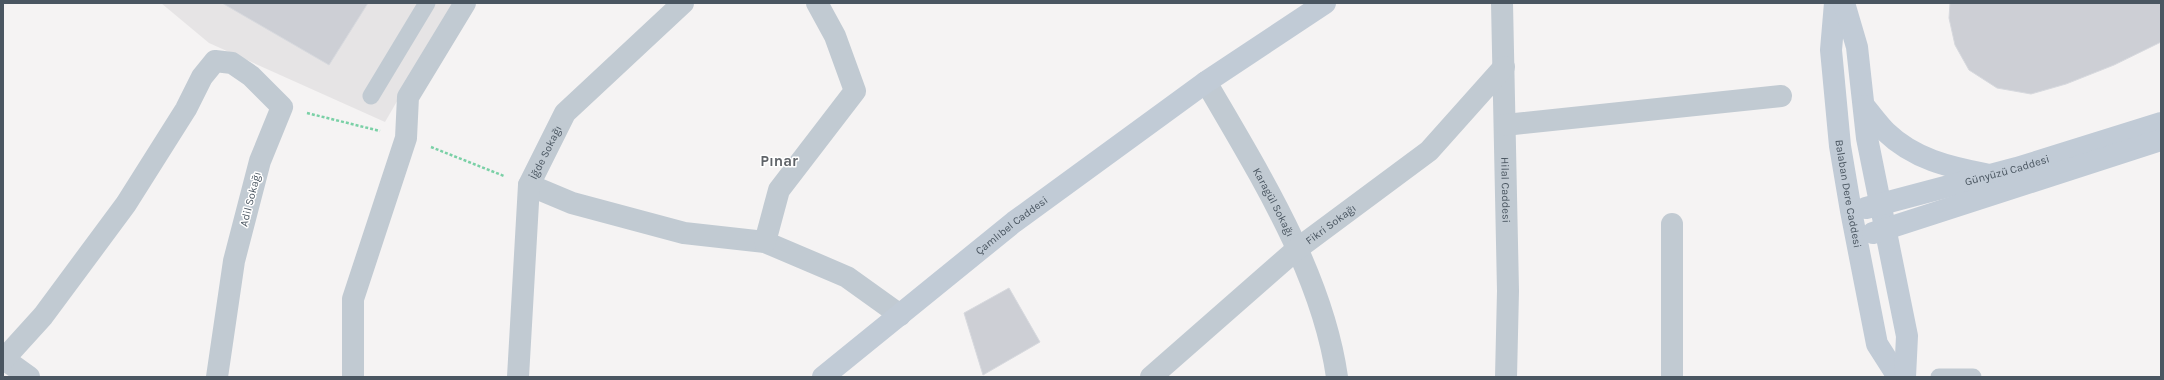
<svg xmlns="http://www.w3.org/2000/svg" width="2164" height="380" font-family="Karla,sans-serif">
<style>
.education{fill:#e6e4e5}
.building{fill:#cdcfd5;stroke:#d7d9de}
.lines{fill:none;stroke-linecap:round;stroke-linejoin:round}
.path{stroke:#7ad0a6;stroke-width:2.5;stroke-dasharray:3 2;stroke-linecap:butt}
.lane{stroke:#c1cad2;stroke-width:17}
.street{stroke:#c1cad2;stroke-width:22}
.secondary{stroke:#c1cbd6;stroke-width:22}
.labels{text-anchor:middle;stroke-width:3;stroke-linejoin:round;paint-order:stroke}
.street-label{font-size:11px;fill:#4a5661;stroke:#fff}
.district-label{font-size:15px;font-weight:bold;fill:#5f6368;stroke:#fff}
</style>
<rect width="100%" height="100%" fill="#f5f3f3"/>
<path class="education" d="M161,3H454L385,122L209,43Z"/>
<path class="building" d="M222,3H368L329,65Z
M1950,3H2161V42L2114,65L2066,84L2031,94L1997,88L1969,70L1955,45L1949,18Z
M1009,288L1040,342L983,375L964,313Z"/>
<g class="lines">
<path class="path" d="M307,113L380,131
M431,147L504,176"/>
<path class="lane" d="M371,96L427,3
M1939,377H1973"/>
<g class="street">
<path id="s1" d="M1502,3L1508,291L1506,377"/>
<path id="s2" d="M1206,82C1258,172 1322,272 1337,377"/>
<path d="M1505,125L1781,96"/>
<path d="M529,185L572,203L684,233L765,242L847,277L900,315"/>
<path d="M1672,224V377"/>
<path d="M765,242L779,190L855,91L835,36L817,3"/>
<path d="M4,359L29,377"/>
<path d="M3,360L43,316L126,204L186,109L202,77L215,61L232,63L251,76L282,107L260,161L234,261L217,377"/>
<path d="M353,377V299L406,138L408,97L465,3"/>
<path id="s3" d="M518,377L529,185L565,113L683,3"/>
<path id="s4" d="M1151,377L1297,249L1429,151L1504,67"/>
</g>
<g class="secondary">
<path id="s5" d="M1835,3L1831,50L1840,146L1851,211L1877,344L1898,377"/>
<path d="M1844,3L1857,47L1867,138L1907,336L1905,377"/>
<path d="M1864,106C1871,114 1878,124 1886,132C1914,159 1949,167 1985,174"/>
<path id="s6" d="M1866,208L2017,168L2161,123"/>
<path d="M1873,233L2161,140"/>
<path id="s7" d="M823,377L1014,222L1206,82L1325,3"/>
</g>
</g>
<g class="labels">
<g class="street-label">
<text dy="4" stroke="none"><textPath href="#s3" startOffset="229">İğde Sokağı</textPath></text>
<text dy="4" stroke="none"><textPath href="#s6" startOffset="146">Günyüzü Caddesi</textPath></text>
<text dy="4" stroke="none"><textPath href="#s1" startOffset="187">Hilal Caddesi</textPath></text>
<text dy="4" stroke="none"><textPath href="#s5" startOffset="192">Balaban Dere Caddesi</textPath></text>
<text transform="translate(250 199) rotate(-76)" y="4">Adil Sokağı</text>
<text dy="4" stroke="none"><textPath href="#s2" startOffset="138">Karagül Sokağı</textPath></text>
<text dy="4" stroke="none"><textPath href="#s4" startOffset="236">Fikri Sokağı</textPath></text>
<text dy="4" stroke="none"><textPath href="#s7" startOffset="242">Çamlıbel Caddesi</textPath></text>
</g>
<g class="district-label">
<text x="779" y="166">Pınar</text>
</g>
</g>
<rect width="2164" height="380" fill="none" stroke="#4a5661" stroke-width="8"/>
</svg>
